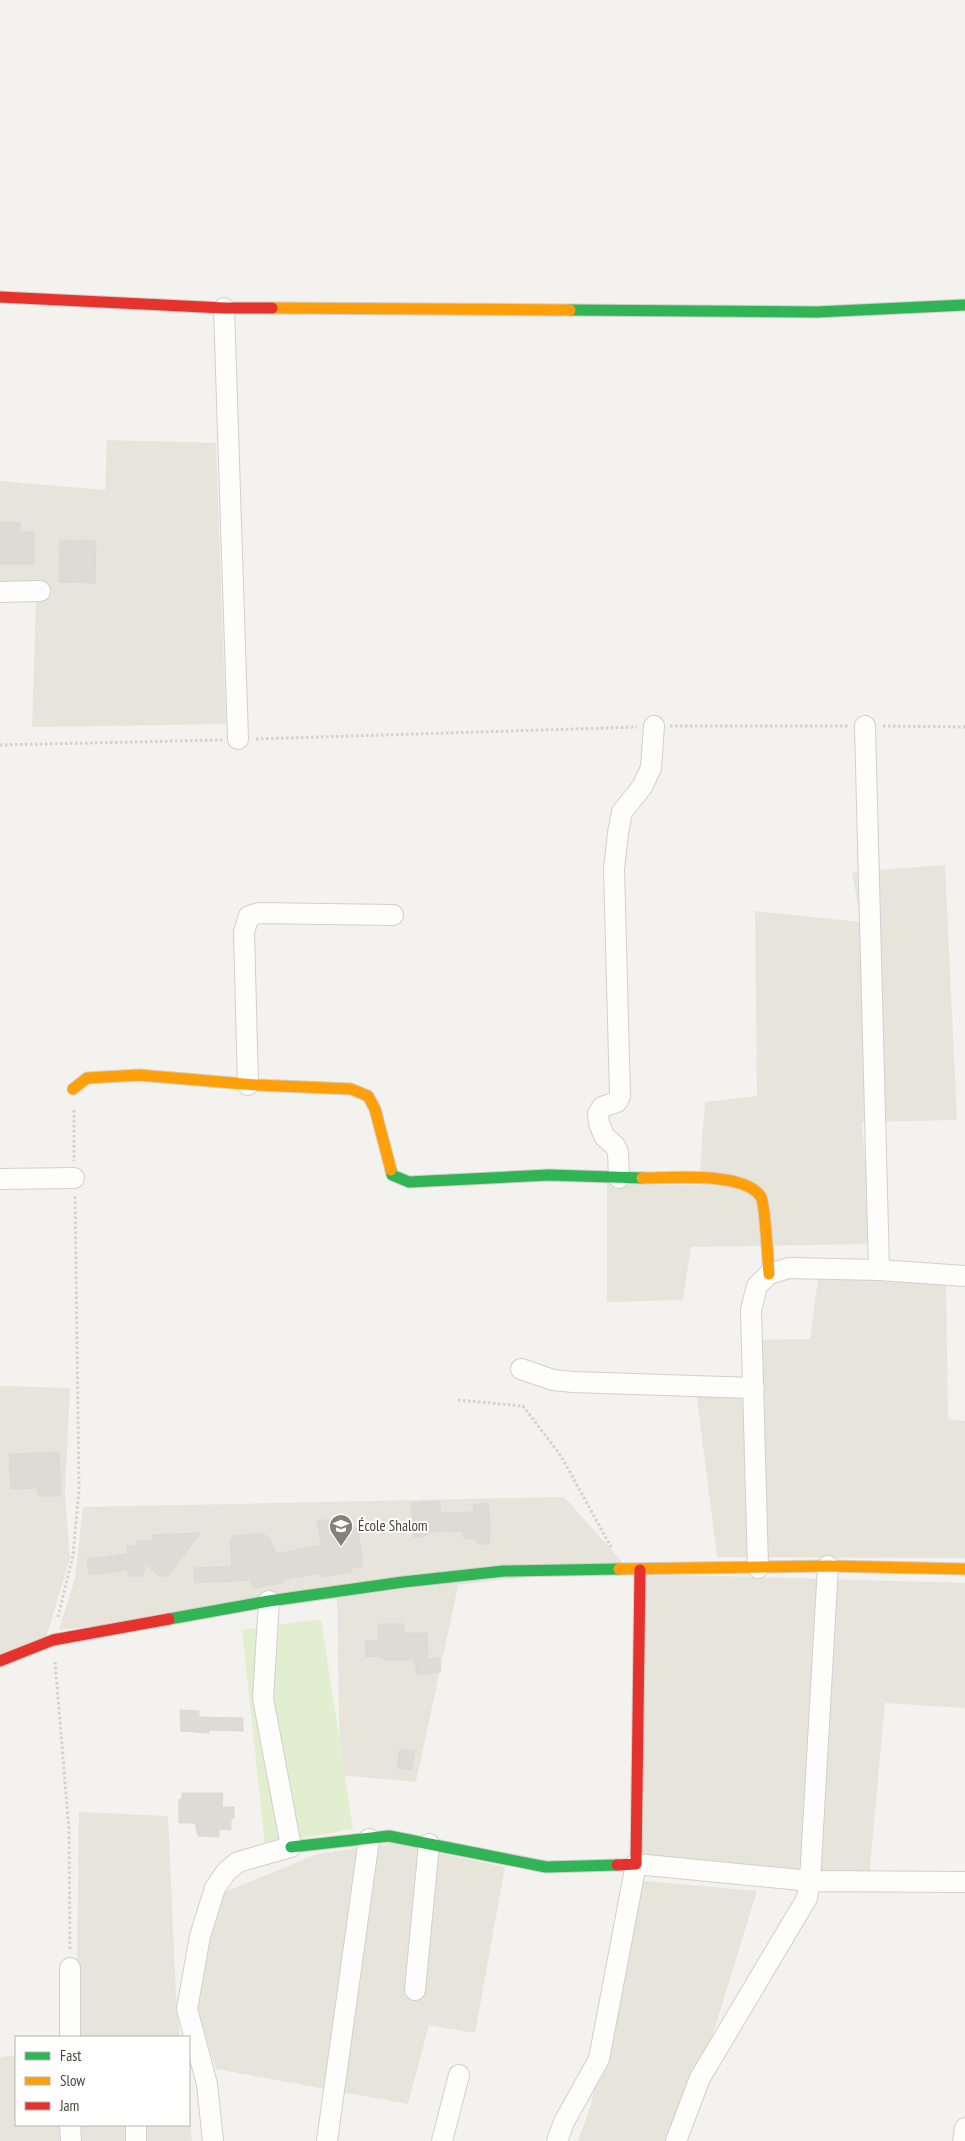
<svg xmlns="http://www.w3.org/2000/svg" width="965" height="2141" font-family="'PT Sans Narrow',sans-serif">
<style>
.residential{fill:#e7e4dc}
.green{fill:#e1eecf}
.building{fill:#dedbd6;stroke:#dcd9d4}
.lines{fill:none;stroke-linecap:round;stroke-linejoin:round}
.street-casing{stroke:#d2d0cb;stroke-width:22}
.fast-casing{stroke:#d3cfc5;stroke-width:13}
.slow-casing{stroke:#d3cfc5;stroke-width:13}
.jam-casing{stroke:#d3cfc5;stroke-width:13}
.path{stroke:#d3d2cc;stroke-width:3;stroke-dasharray:2.5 2.5;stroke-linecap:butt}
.street{stroke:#fdfdfc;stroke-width:20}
.fast{stroke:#30b455;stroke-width:11}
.slow{stroke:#ff9f0a;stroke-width:11}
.jam{stroke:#e5322d;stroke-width:11}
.labels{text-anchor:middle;stroke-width:4;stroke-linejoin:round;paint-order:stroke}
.poi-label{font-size:15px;fill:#4b4439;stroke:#fff;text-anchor:start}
</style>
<rect width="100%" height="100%" fill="#f4f2ee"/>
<path class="residential" d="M107,440L216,443L226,724L32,727L36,597L0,598V481L105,490Z
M945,865L957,1120L862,1122L872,1244L691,1247L683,1300L607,1302V1184L699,1185L705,1102L757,1096L755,911L861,922L852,872Z
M818,1279L946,1281L948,1419L965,1421V1558L717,1557L696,1390L752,1375V1340L810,1339Z
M0,1386L70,1388L65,1493L70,1558L42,1651L0,1660Z
M564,1497L626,1566L59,1630L75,1578L83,1507Z
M461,1572L416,1782L340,1775L337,1598Z
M644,1574L965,1583V1708L885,1703L869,1878L636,1861Z
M79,1812L168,1816L176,1995L180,2037H76Z
M392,1843L505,1867L475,2033L429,2025L408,2104L216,2069L194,2002L208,1933L225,1892L317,1854Z
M634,1880L757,1891L680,2141H578L591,2105Z
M16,2055V2125H189V2115L192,2141H0V2059L1,2057Z"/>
<path class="green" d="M321,1619L353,1829L265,1845L242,1630Z"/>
<path class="building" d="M0,522L20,523V532H34V564H0Z
M60,540L96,541L95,583L59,582Z
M59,1452L61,1496H38L37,1488L11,1489L9,1454Z
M439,1501L441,1513L474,1512L473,1505L488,1503L490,1525L489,1544H478L476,1538L464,1539L463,1531L427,1532L426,1536L414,1538L411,1503Z
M341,1518L345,1529L358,1528L363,1566L352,1568V1572L323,1577L321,1573L286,1579L282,1583L253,1588L249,1580L195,1583L194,1568L232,1566L230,1541L234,1536L262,1533L270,1539L276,1554L321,1545L317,1521Z
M200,1533L168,1576H160L145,1564L143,1576H128V1570L89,1575L87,1559L127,1554V1546H135L137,1541H152V1535Z
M378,1624H404V1633H427L428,1659L439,1657L441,1672L417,1675L415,1660H383L379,1656L366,1657L365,1641L378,1640Z
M180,1710L199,1711V1717L243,1718V1731L209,1730V1733L181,1731Z
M400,1749L415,1751L412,1770L397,1768Z
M182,1793H223L222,1807H234V1818L231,1819V1830L219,1829V1837L198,1836L195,1823H179V1799H182Z"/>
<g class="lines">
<g class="street-casing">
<path id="street" d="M224,308L238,739
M0,592L40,591
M865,726L879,1270
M248,1085L244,932L249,916L259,913L393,915
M619,1178L618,1152L615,1146L604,1136L599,1123L598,1114L602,1107L617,1102L620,1096L614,869L618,833L622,812L642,787L651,768L654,726
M0,1179L74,1178
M521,1369L553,1380L573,1382L754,1388
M758,1568L751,1310L757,1286L769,1274L789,1268L879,1270L965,1276
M70,1968V2037
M415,1990L429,1844
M70,2125L71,2141
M136,2125V2141
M213,2141L207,2084L187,2009L200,1936L215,1888L226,1872L238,1862L291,1847L263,1698L269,1601
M327,2141L369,1839
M442,2141L459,2075
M557,2141L564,2122L599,2059L636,1864L810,1881L965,1882
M676,2141L700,2078L807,1898L810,1881L828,1566
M963,2141L965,2128"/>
</g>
<g class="fast-casing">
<path id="fast" d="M570,310L817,312L965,305
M391,1170L392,1175L409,1182L549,1175L642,1178
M169,1619L269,1601L403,1582L504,1571L619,1569
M291,1847L389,1836L546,1867L617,1865"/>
</g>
<g class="slow-casing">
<path id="slow" d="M272,308L570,310
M73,1089L87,1078L139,1075L257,1085L351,1089L368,1096L375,1109L391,1170
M642,1178C670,1178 745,1171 761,1197C765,1203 768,1262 769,1274
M619,1569L828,1566L965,1569"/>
</g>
<g class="jam-casing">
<path id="jam" d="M0,297L224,308H272
M0,1661L53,1640L169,1619
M617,1865L636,1864L640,1570"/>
</g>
<path class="path" d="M670,726H849
M883,726L965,727
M256,739L637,727
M0,745L222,740
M74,1110V1161
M458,1400L523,1406L561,1456L611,1547
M58,1617L73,1555L79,1489L75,1195
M55,1662L69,1830L70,1950"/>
<use href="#street" class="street"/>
<use href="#fast" class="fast"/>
<use href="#slow" class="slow"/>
<use href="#jam" class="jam"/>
</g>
<defs>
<g id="school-pin" transform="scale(1.25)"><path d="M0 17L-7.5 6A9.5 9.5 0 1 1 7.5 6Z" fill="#868178" stroke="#fff"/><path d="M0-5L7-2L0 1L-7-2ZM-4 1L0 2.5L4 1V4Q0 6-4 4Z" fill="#fff"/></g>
</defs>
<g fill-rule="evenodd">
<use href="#school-pin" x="341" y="1526"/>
</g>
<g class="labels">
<g class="poi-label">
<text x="358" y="1531">École Shalom</text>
</g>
</g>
<rect x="15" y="2036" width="175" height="90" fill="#ffffff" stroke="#b7b4b0"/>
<rect x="25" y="2052" width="25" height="8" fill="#30b455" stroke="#b7b4b0"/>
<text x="60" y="2061" font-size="15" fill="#4b4439">Fast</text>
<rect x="25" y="2077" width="25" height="8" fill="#ff9f0a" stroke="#b7b4b0"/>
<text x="60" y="2086" font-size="15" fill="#4b4439">Slow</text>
<rect x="25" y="2102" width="25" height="8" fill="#e5322d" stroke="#b7b4b0"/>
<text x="60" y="2111" font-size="15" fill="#4b4439">Jam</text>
</svg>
